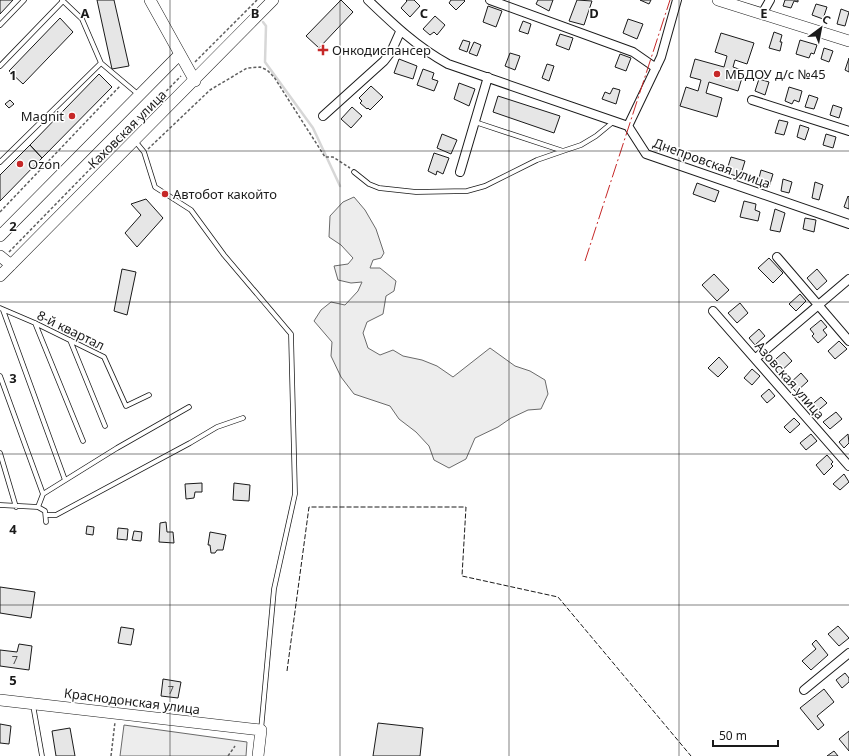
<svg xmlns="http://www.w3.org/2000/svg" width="849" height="756" font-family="'Noto Sans',sans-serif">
  <rect width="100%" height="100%" fill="#fff"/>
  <!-- built -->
  <path fill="#ededed" stroke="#6a6a6a" d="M 354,197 L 365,210 L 376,229 L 384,253 L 381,258 L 373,260 L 370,268 L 380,268 L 396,281 L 394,291 L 386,296 L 383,314 L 367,322 L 363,333 L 368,348 L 380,355 L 393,350 L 403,356 L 422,360 L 437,366 L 453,377 L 490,348 L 515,366 L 530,371 L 545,380 L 548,394 L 541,409 L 528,410 L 511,418 L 498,427 L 475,438 L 466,459 L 449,468 L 434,460 L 429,446 L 416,432 L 399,419 L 390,406 L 354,394 L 341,377 L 331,356 L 332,342 L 314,321 L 321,310 L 331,302 L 345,305 L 358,291 L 362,282 L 351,283 L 338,280 L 334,266 L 348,264 L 353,258 L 341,245 L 329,237 L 330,216 L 343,202 Z
    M 124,725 L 247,742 L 246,756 L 120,756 Z"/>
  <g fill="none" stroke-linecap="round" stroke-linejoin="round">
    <!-- stream -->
    <path stroke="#d7d7d7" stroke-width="2.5" d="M 263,22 L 266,26 L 265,62 L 313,128 L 340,186"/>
  </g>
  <!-- building -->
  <path fill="#e6e6e6" stroke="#1a1a1a" d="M 0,0 L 13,0 L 0,14 Z
    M 97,0 L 114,0 L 129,66 L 112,69 Z
    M 341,0 L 353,12 L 319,48 L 306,36 Z
    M 406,0 L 414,0 L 420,6 L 410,17 L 401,8 L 407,1 Z
    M 451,0 L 464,0 L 465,1 L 456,10 L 449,3 Z
    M 538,0 L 553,0 L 549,11 L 536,4 Z
    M 577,0 L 592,1 L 584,25 L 569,21 Z
    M 640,0 L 651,0 L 649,4 Z
    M 785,0 L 798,0 L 798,2 L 794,1 L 791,8 L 783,6 Z
    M 816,4 L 827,7 L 823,19 L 812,15 Z
    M 488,6 L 502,11 L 496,27 L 483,22 Z
    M 841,9 L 849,12 L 845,26 L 837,24 Z
    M 435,16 L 445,25 L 437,35 L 434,32 L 430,35 L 423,29 Z
    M 60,18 L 73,32 L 23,84 L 9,71 Z
    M 628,19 L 643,24 L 637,39 L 623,33 Z
    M 523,21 L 531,24 L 528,34 L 519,31 Z
    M 774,32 L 782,35 L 780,42 L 782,42 L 780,51 L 769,48 Z
    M 721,33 L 754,43 L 747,64 L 735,60 L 733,67 L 744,71 L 738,91 L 709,82 L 706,93 L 722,98 L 717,117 L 680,106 L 686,87 L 698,91 L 701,80 L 690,77 L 695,59 L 724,67 L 727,56 L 715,52 Z
    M 560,34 L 573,38 L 569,50 L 556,45 Z
    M 463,40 L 470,42 L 467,52 L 459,49 Z
    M 800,40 L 817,45 L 814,54 L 811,53 L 809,58 L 796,54 Z
    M 474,42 L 481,45 L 477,56 L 469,53 Z
    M 824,48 L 833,51 L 829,62 L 821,59 Z
    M 510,53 L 520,56 L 515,70 L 505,66 Z
    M 620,54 L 631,58 L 626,71 L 615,67 Z
    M 849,58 L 849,72 L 845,70 Z
    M 399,59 L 417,66 L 413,79 L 394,73 Z
    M 547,64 L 554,66 L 549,81 L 542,78 Z
    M 423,69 L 434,73 L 432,79 L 438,81 L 434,91 L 417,85 Z
    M 99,74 L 112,87 L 42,158 L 30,145 Z
    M 759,79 L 769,82 L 765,95 L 755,91 Z
    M 459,83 L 475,89 L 469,106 L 454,99 Z
    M 371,86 L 383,97 L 370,110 L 368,108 L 367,109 L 360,103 L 362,101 L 359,98 Z
    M 789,87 L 802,91 L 799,102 L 794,100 L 792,104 L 785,101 Z
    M 613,88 L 620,90 L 616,104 L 602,99 L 605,92 L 610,94 Z
    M 809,95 L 818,98 L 814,109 L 805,107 Z
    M 498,96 L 560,116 L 554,133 L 493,112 Z
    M 10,100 L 14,104 L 9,108 L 5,104 Z
    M 833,105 L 842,108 L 839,118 L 830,115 Z
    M 352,107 L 362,116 L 351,128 L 341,119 Z
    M 779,120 L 788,122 L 784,135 L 775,133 Z
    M 800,125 L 809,128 L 805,140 L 797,137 Z
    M 442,134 L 457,140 L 451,154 L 437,148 Z
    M 826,134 L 836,137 L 833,148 L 823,145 Z
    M 30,145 L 42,158 L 0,201 L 0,175 Z
    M 434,153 L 449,158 L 443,174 L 437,171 L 436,175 L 428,171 Z
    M 731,157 L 745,161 L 740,177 L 726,173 Z
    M 761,170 L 773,174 L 769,187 L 758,182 Z
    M 783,179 L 792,182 L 789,193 L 781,191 Z
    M 815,182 L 823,185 L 819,200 L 812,198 Z
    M 697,183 L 719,191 L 715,202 L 693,194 Z
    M 848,196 L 849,197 L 849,209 L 844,207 Z
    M 146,199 L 163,218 L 137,247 L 125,233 L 141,215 L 131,204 Z
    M 744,201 L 756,204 L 755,210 L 760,212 L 758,221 L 740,217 Z
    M 775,209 L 785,213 L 780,232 L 770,230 Z
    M 805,218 L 816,220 L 814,232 L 803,229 Z
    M 769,258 L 783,273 L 773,283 L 758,268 Z
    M 122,269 L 136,272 L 127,315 L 114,311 Z
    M 817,269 L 827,281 L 817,290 L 807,278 Z
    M 714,274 L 729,290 L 717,301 L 702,285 Z
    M 800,294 L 806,301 L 796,311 L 789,304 Z
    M 740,303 L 748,313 L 737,323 L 728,313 Z
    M 821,320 L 827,327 L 823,330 L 827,335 L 818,343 L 812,336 L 814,334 L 810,329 Z
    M 759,329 L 765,336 L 755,345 L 749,338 Z
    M 839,341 L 847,349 L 835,359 L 828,351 Z
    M 784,352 L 792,361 L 779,373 L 770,364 Z
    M 719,357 L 728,367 L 718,377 L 708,368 Z
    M 752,369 L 760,376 L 752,385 L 744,378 Z
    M 801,373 L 808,381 L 796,392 L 789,384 Z
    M 769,389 L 775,396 L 767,403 L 761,396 Z
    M 821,397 L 827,403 L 814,414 L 809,407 Z
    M 836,412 L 842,419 L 830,429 L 823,422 Z
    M 794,418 L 800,424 L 790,433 L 784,427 Z
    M 811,434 L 817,441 L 806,450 L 800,443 Z
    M 848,434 L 849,443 L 844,448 L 839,442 Z
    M 827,455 L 833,462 L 831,464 L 833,466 L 824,475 L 816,465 Z
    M 844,474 L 849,482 L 840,490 L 833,484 Z
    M 202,483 L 202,492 L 195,492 L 194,498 L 186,499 L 185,484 Z
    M 234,483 L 250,485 L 249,501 L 233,500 Z
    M 166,522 L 167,532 L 173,532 L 174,543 L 159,542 L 160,523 Z
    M 87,526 L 94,527 L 93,535 L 86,534 Z
    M 118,528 L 128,529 L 127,540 L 117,539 Z
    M 134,531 L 142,532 L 141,541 L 132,540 Z
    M 210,532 L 226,535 L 223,550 L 217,550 L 215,553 L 211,553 L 210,545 L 208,545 Z
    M 0,587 L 35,592 L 31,618 L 0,613 Z
    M 838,626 L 849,638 L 839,646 L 828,634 Z
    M 121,627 L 134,629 L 131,645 L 118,643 Z
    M 816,640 L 828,655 L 811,670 L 802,661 L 816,649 L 812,644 Z
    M 19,644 L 32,646 L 29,670 L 0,666 L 0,650 L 17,652 Z
    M 845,673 L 849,678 L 849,682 L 842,688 L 836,680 Z
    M 163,679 L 181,682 L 178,698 L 161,696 Z
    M 824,689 L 834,702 L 817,716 L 824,725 L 818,730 L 800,708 Z
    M 378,723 L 423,728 L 420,756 L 373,756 Z
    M 0,724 L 11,726 L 9,744 L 0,743 Z
    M 70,728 L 75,756 L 56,756 L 52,731 Z
    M 849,731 L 849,751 L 839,739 Z
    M 834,751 L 838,756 L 827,756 Z"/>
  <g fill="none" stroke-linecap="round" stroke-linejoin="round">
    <defs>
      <path id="lane" d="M 62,0 L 82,19 L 101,63
        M 0,25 L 24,0
        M 0,66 L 62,2
        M 475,122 L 563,151 L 581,145 L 596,136 L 613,122
        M 135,141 L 144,152 L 155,187 L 191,210 L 224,255 L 291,334 L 295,494 L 274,589 L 261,730
        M 0,162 L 101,63 L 139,95
        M 354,172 L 369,184 L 379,188 L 416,192 L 467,191 L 485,186 L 537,160 L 563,151
        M 0,308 L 35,323 L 104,357 L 126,406 L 149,395
        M 3,310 L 65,480
        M 35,323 L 83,441
        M 70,340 L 105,426
        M 0,376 L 43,494
        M 0,453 L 16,507
        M 0,505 L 38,507 L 45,511 L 46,522
        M 38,507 L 43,494 L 117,448 L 189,407
        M 46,515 L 56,515 L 190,443 L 217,427 L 243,418
        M 33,705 L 42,756"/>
      <path id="street" d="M 368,0 C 393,24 417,47 448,64 L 628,126 L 646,154 L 849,224
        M 490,0 L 633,52 L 656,68
        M 762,14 L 770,0
        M 752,100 L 849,131
        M 323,116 L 384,61 L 391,52 L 400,32
        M 628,126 L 661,57 L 677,0
        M 460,172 L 488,77
        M 777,257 L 849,341
        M 713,311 L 849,466
        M 756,358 L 849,279
        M 804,690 L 849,653"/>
      <path id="secondary" d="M 150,0 L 195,81
        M 718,0 L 849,41
        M 0,236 L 180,54
        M 0,256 L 11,265
        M 0,276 L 273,0
        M 0,700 L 261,730 L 258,756"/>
    </defs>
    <!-- lane casing -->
    <use href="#lane" stroke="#1a1a1a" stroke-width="5.5"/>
    <!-- street casing -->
    <use href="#street" stroke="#1a1a1a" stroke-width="10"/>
    <!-- secondary casing -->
    <use href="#secondary" stroke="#1a1a1a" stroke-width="12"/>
    <!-- path -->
    <path stroke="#5f5f5f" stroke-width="1.5" stroke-dasharray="3 2" stroke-linecap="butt" d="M 195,62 L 257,0
      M 148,149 L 210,90 L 247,68 L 260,67 L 267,70 L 274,77 L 325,157 L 333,157 L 350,168
      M 0,212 L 120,86
      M 9,252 L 181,76
      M 111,756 L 115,722
      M 228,756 L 235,746"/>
    <!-- lane -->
    <use href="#lane" stroke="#fff" stroke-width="4"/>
    <!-- street -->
    <use href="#street" stroke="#fff" stroke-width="8"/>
    <!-- secondary -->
    <use href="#secondary" stroke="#fff" stroke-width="11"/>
    <!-- fence -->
    <path stroke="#1a1a1a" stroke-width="1" stroke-dasharray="5 2" stroke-linecap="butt" d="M 287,671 L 309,507 L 466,507 L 462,576 L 558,597 L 691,756"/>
    <!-- power -->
    <path stroke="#c62828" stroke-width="1" stroke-dasharray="14 3 2 3" stroke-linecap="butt" d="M 585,261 L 670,0"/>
  </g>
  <!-- grid -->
  <path fill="none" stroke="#1a1a1a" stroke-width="1" stroke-opacity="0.55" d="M 170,0 L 170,756M 340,0 L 340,756M 509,0 L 509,756M 679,0 L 679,756M 0,151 L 849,151M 0,302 L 849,302M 0,454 L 849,454M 0,605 L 849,605"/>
  <!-- markers -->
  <g fill="#c62828" stroke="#fff" stroke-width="1.5">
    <path d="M321 44h4v4h4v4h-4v4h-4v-4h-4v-4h4z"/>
    <circle cx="717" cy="74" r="4"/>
    <circle cx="72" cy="116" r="4"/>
    <circle cx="20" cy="164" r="4"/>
    <circle cx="165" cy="194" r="4"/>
  </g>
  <g text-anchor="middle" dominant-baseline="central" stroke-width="3" stroke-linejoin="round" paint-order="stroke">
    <!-- number labels -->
    <g font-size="11" fill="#4d4d4d">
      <text x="15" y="659">7</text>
      <text x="171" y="689">7</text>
    </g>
    <!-- poi labels -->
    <g font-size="13" fill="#1a1a1a" stroke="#fff" text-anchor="start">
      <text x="332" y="50">Онкодиспансер</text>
      <text x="725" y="74">МБДОУ д/с №45</text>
      <text x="64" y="116" text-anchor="end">Magnit</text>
      <text x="28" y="164">Ozon</text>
      <text x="173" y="194">Автобот какойто</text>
    </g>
    <!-- street labels -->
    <g font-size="13" fill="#1a1a1a" stroke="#fff">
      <text transform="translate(127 129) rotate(-45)">Каховская улица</text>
      <text transform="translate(712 163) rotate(20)">Днепровская улица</text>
      <text transform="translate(71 330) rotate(26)">8-й квартал</text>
      <text transform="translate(790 380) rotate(49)">Азовская улица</text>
      <text transform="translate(132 701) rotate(7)">Краснодонская улица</text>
    </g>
  </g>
  <g font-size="13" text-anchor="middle" font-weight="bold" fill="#1a1a1a" stroke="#fff" stroke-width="3" stroke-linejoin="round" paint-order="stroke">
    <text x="85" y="18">A</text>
    <text x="255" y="18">B</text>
    <text x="424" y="18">C</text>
    <text x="594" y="18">D</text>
    <text x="764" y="18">E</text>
    <text x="13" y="80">1</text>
    <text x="13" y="231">2</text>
    <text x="13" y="383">3</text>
    <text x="13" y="534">4</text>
    <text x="13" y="685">5</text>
  </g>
  <!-- north arrow -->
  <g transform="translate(821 28) rotate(32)" stroke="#ffffff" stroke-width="3" paint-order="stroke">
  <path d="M0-3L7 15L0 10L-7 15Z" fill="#1a1a1a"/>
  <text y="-6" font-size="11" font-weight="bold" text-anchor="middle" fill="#1a1a1a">С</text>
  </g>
  <!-- scale -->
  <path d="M713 740v6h65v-6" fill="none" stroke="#1a1a1a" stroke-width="2"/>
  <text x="719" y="740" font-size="12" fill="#1a1a1a" stroke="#ffffff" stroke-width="3" paint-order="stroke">50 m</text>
</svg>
